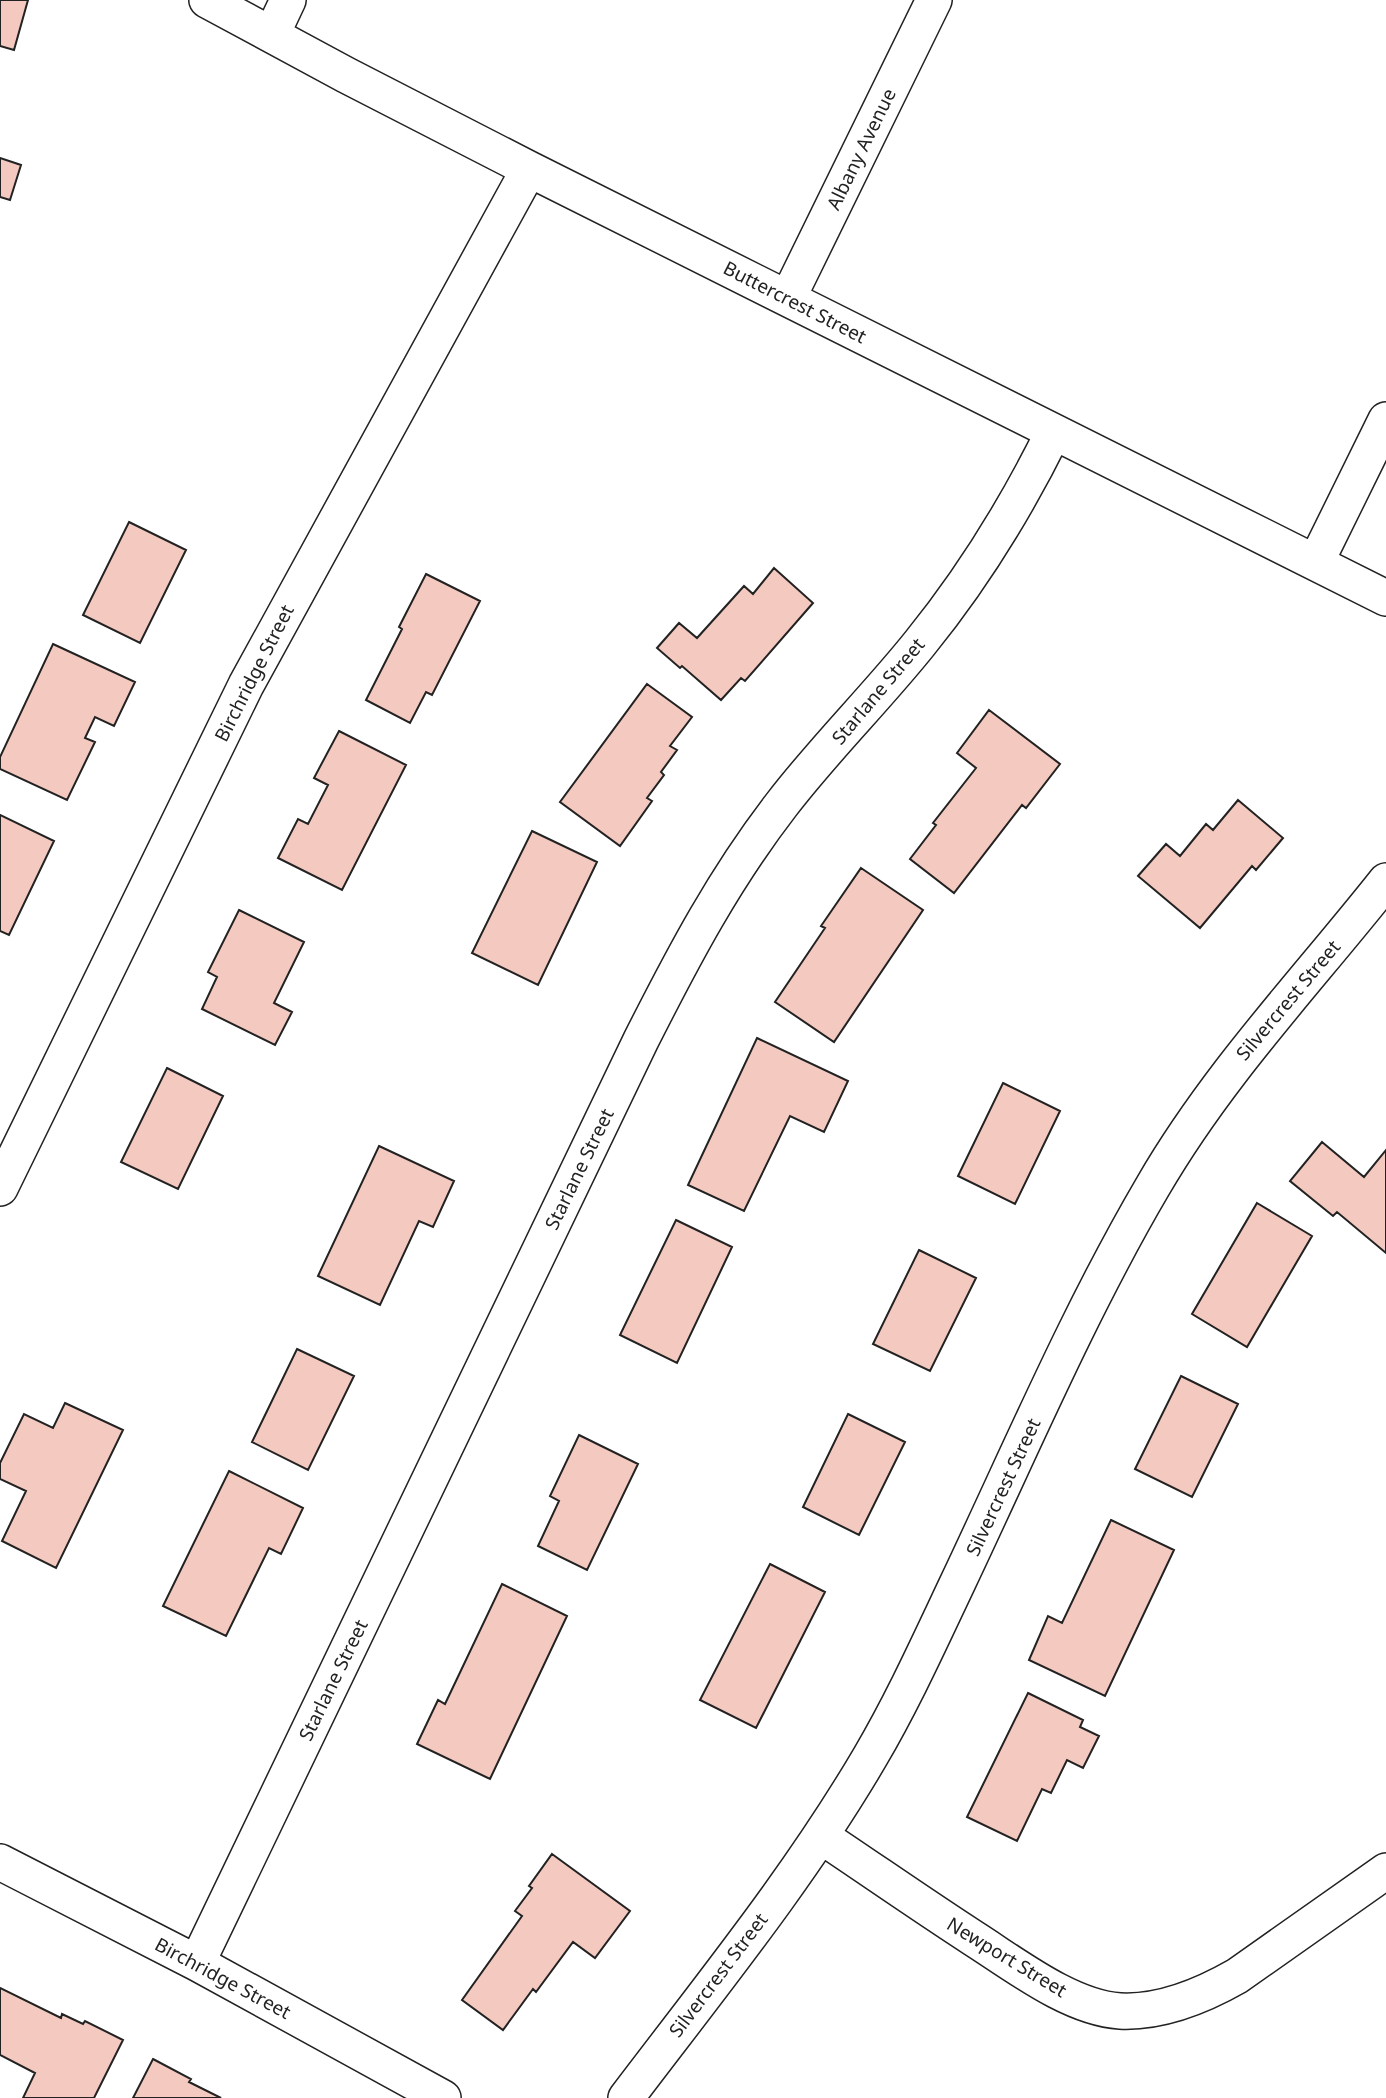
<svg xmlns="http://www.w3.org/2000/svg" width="1386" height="2098" font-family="'Noto Sans',sans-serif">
  <rect width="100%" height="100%" fill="#fff"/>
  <!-- building -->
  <path fill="#f3c9c0" stroke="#222" stroke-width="2" d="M 0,0 L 28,0 L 14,50 L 0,46 Z
    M 0,158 L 21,165 L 10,200 L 0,197 Z
    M 129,522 L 186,550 L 140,643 L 83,615 Z
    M 774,568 L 813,603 L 745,681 L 741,678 L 721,700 L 682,666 L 680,668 L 657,648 L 679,623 L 697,638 L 744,586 L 753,594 Z
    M 426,574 L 480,601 L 432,695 L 426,692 L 410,723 L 366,700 L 402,629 L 399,627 Z
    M 53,644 L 135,682 L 114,726 L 95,717 L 85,738 L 95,742 L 67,800 L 0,769 L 0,757 Z
    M 647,684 L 692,717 L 670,746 L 677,750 L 661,772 L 664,775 L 647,798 L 652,801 L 620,846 L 560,802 Z
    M 989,710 L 1060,764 L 1026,808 L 1022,805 L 954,893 L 910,859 L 936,825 L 933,823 L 976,768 L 957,753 Z
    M 339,731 L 406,765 L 342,890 L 278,858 L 298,819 L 308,824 L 328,785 L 314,778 Z
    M 1238,800 L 1283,838 L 1256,870 L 1252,866 L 1200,928 L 1138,876 L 1166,844 L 1180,856 L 1206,824 L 1213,830 Z
    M 0,815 L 54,841 L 9,935 L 0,931 Z
    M 532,831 L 597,862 L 538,985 L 472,953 Z
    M 861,868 L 923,910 L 834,1042 L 775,1002 L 825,928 L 821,926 Z
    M 239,910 L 304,942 L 274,1003 L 292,1012 L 275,1045 L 202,1009 L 217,977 L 208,972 Z
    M 757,1038 L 848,1081 L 824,1132 L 790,1116 L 744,1211 L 688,1185 Z
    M 167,1068 L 223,1096 L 178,1189 L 121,1162 Z
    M 1003,1083 L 1060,1111 L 1015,1204 L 958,1176 Z
    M 1322,1142 L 1364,1177 L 1386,1150 L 1386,1253 L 1337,1212 L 1333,1216 L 1290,1181 Z
    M 379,1146 L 454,1181 L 433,1227 L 419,1221 L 380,1305 L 318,1276 Z
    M 1257,1203 L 1312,1236 L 1247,1347 L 1192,1314 Z
    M 676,1220 L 732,1247 L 677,1363 L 620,1335 Z
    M 919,1250 L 976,1278 L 930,1371 L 873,1344 Z
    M 297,1349 L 354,1376 L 308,1470 L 252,1442 Z
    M 1181,1376 L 1238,1404 L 1192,1497 L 1135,1469 Z
    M 65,1403 L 123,1430 L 56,1568 L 2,1541 L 26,1491 L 0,1479 L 0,1463 L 24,1414 L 53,1428 Z
    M 848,1414 L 905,1442 L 859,1535 L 803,1507 Z
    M 579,1435 L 638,1464 L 587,1570 L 538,1546 L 559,1501 L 550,1496 Z
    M 229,1471 L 303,1508 L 281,1554 L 269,1548 L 226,1636 L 163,1606 Z
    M 1111,1520 L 1174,1550 L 1105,1696 L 1029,1660 L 1048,1616 L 1062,1623 Z
    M 770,1564 L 825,1592 L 756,1728 L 700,1700 Z
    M 502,1584 L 567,1616 L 490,1779 L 417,1744 L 438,1700 L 445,1704 Z
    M 1028,1693 L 1083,1720 L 1080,1727 L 1099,1736 L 1083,1768 L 1067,1760 L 1051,1793 L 1042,1789 L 1017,1841 L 967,1817 Z
    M 552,1854 L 630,1911 L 595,1958 L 573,1942 L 536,1992 L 533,1989 L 503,2030 L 462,2000 L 522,1916 L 515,1911 L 532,1888 L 529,1886 Z
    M 0,1988 L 61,2018 L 62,2014 L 83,2024 L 85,2021 L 123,2040 L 94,2098 L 23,2098 L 35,2073 L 0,2055 Z
    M 153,2059 L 191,2079 L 189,2082 L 221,2098 L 133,2098 Z"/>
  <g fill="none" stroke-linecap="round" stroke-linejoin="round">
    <defs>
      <path id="street" d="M 207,0 L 346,75 L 529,169 L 1386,598
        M 272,34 L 288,0
        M 788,298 L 934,0
        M 1316,562 L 1386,420
        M 0,1188 L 246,685 L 529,169
        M 821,1836 C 872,1870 922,1905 973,1938 C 1014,1964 1070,2008 1120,2011 C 1161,2013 1202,1996 1237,1976 L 1386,1871
        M 0,1862 L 197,1963 L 443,2098
        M 197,1963 L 641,1040 C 684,955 724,879 782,804 C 825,748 876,698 920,643 C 972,579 1017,506 1053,433
        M 626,2098 C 710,1987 799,1878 870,1757 C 903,1701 930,1641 958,1582 C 1021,1449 1079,1312 1153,1186 C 1218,1074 1306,982 1386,881"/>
    </defs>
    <!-- street casing -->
    <use href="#street" stroke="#222" stroke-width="38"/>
    <!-- street -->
    <use href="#street" stroke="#fff" stroke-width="35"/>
  </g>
  <g text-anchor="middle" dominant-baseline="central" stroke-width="5" stroke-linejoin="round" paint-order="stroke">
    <!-- street labels -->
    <g font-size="19" fill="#222" stroke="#fff">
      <text transform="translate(861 149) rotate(-64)">Albany Avenue</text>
      <text transform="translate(795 302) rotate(27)">Buttercrest Street</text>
      <text transform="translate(254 673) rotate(-63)">Birchridge Street</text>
      <text transform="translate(878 691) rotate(-50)">Starlane Street</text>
      <text transform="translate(1288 1000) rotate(-50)">Silvercrest Street</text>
      <text transform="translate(579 1169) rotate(-64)">Starlane Street</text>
      <text transform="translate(1003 1487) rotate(-65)">Silvercrest Street</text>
      <text transform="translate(333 1680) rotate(-64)">Starlane Street</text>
      <text transform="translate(1007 1957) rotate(31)">Newport Street</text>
      <text transform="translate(718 1975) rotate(-53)">Silvercrest Street</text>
      <text transform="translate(223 1978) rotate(28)">Birchridge Street</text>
    </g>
  </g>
</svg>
